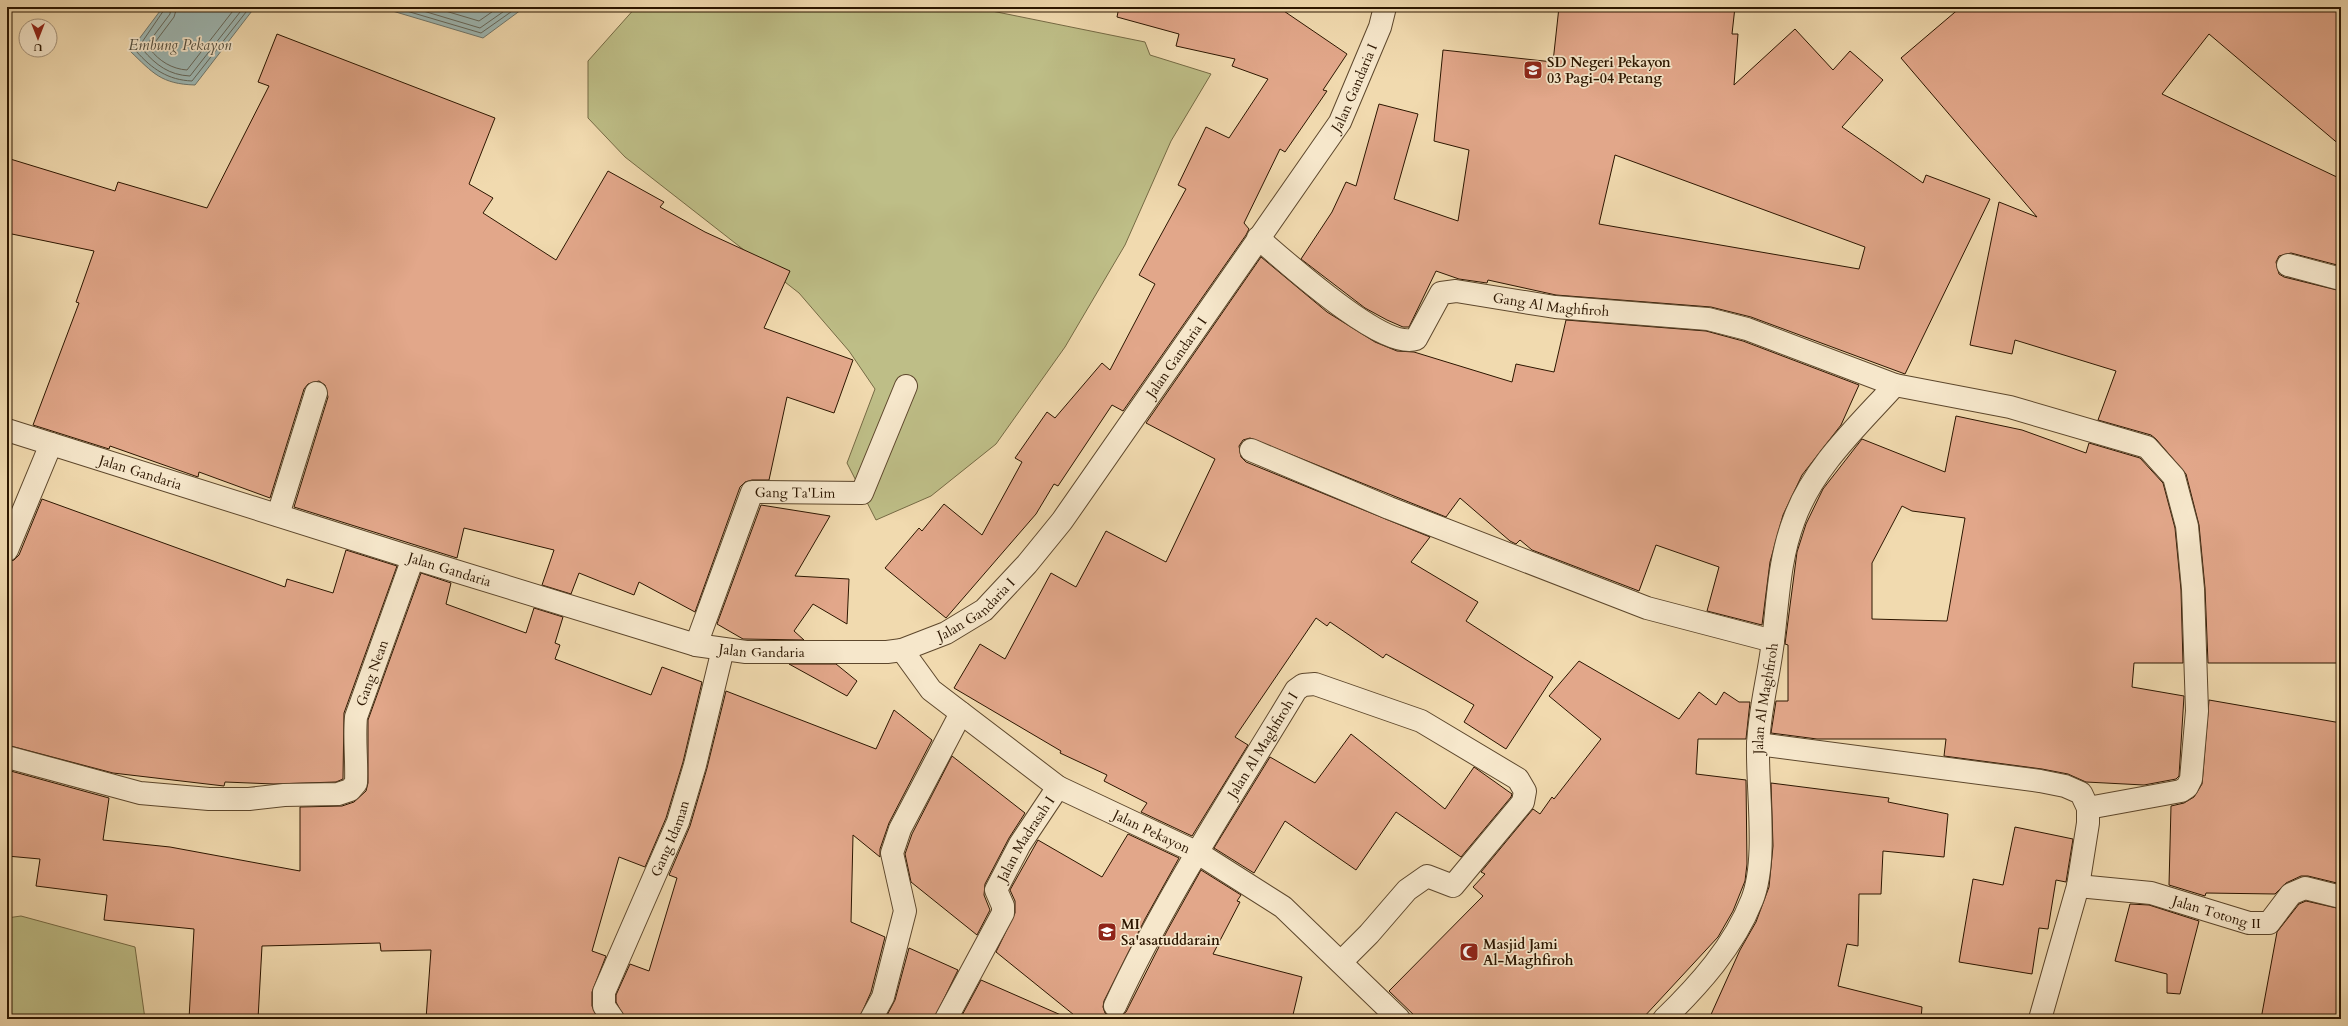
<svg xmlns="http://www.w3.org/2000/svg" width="2348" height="1026" font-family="Cardo,serif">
  <rect width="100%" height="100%" fill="#f1daaf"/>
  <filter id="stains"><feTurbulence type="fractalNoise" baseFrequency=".005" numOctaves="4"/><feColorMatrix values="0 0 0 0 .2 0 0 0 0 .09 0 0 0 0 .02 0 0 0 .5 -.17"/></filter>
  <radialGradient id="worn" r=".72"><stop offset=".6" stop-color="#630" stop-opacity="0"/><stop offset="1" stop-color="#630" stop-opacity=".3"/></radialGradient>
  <!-- green -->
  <path fill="#bebe87" stroke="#756a44" d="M 636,7 L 982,7 L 982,9 L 1145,42 L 1150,55 L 1211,74 L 1171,141 L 1125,245 L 1065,347 L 996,444 L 931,496 L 876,520 L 847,463 L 875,389 L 849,351 L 799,293 L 625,157 L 588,118 L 588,61 Z
    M 21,916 L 135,947 L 145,1019 L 7,1019 L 7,918 Z"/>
  <!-- water -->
  <path fill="#9eb8b4" stroke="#70776c" d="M 163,7 L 255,7 L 195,85 C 161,84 153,73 130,51 Z
    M 379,7 L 525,7 L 483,38 Z"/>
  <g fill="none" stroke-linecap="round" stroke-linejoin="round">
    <!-- shore -->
    <path stroke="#65675a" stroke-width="1" d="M 166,7 L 136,51 C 152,69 168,80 192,81 L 250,7
      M 171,7 L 170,14 L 143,50 C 156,65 169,75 190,76 L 244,7
      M 177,7 L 174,17 L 150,49 C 159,61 172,69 187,70 L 236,7
      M 393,7 L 481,33 L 518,7
      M 410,7 L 480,28 L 510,7
      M 432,7 L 479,21 L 499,7"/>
  </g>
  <!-- building -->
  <path fill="#e2a78a" stroke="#2c1600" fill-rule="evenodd" d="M 1119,7 L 1278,7 L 1347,54 L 1323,90 L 1327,91 L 1285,152 L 1280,149 L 1244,223 L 1249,229 L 1246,235 L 1123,411 L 1112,405 L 1058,486 L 1054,484 L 1036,514 L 946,618 L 885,568 L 919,528 L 922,531 L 944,504 L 982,535 L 1022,462 L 1015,458 L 1047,412 L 1055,418 L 1102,363 L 1110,370 L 1155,284 L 1139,275 L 1186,189 L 1178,185 L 1206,127 L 1229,138 L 1268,79 L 1232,66 L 1235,59 L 1176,46 L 1179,34 L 1117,17 Z
    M 1559,7 L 1735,7 L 1732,34 L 1738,34 L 1734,85 L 1795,29 L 1833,70 L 1850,51 L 1883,80 L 1842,127 L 1923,183 L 1926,175 L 1990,199 L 1905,374 L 1751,317 L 1711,307 L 1556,295 L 1488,280 L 1487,283 L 1459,279 L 1436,271 L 1409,327 L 1403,327 L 1387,320 L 1365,308 L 1301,259 L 1332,212 L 1346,182 L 1356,186 L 1379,104 L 1418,114 L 1394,199 L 1458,221 L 1469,150 L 1434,141 L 1443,50 L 1553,62 ZM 1615,155 L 1865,247 L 1859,269 L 1599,224 Z
    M 1961,7 L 2341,7 L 2341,146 L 2209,34 L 2162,94 L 2341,179 L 2341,266 L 2291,253 L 2279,256 L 2276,262 L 2279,274 L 2284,277 L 2341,291 L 2341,663 L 2208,663 L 2205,588 L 2199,525 L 2186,474 L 2156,439 L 2151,435 L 2098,420 L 2116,371 L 2015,340 L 2012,354 L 1970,345 L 1999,202 L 2037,217 L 1901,58 Z
    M 277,34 L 495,118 L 469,184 L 493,198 L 483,213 L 556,260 L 608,171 L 664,202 L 660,207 L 705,232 L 790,271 L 764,328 L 853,360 L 834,413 L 787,397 L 769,480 L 752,480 L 745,482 L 740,487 L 695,612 L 639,582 L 634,595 L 579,573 L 571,594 L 542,585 L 554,550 L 464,528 L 457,558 L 294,507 L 328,397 L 325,385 L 319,381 L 308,384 L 304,389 L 270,498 L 199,472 L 198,477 L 110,446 L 109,449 L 33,425 L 79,303 L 76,302 L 94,251 L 7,233 L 7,158 L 115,191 L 118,182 L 207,208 L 269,86 L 258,82 Z
    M 1261,257 L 1327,312 L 1375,342 L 1397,351 L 1414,352 L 1512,382 L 1516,364 L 1554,372 L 1566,320 L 1706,331 L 1743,341 L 1859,385 L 1841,425 L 1802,475 L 1783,515 L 1770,562 L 1762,625 L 1707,611 L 1719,567 L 1656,545 L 1639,591 L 1532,550 L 1520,540 L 1516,544 L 1510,541 L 1460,498 L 1446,517 L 1250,438 L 1243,440 L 1239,446 L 1241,457 L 1246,462 L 1430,537 L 1411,562 L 1478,602 L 1466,621 L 1553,677 L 1506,749 L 1464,722 L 1474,705 L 1386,654 L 1383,658 L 1330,622 L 1327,626 L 1316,618 L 1235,737 L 1248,745 L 1192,836 L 1141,812 L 1147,803 L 1104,781 L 1107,775 L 1060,753 L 1061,751 L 954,688 L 980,644 L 1005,659 L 1051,573 L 1076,587 L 1106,531 L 1166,562 L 1215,459 L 1146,423 Z
    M 1956,416 L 2022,430 L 2086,453 L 2089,443 L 2140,458 L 2163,483 L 2175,528 L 2181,590 L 2183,663 L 2134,663 L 2132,687 L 2184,696 L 2179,776 L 2176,779 L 2144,785 L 2086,782 L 2068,774 L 2042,769 L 1944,756 L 1946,739 L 1817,739 L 1771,733 L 1776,701 L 1788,701 L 1788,645 L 1785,644 L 1797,552 L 1806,524 L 1823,489 L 1862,439 L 1945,472 ZM 1902,506 L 1912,511 L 1965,518 L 1947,621 L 1872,619 L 1872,563 Z
    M 42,499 L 285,587 L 287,579 L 333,593 L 346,550 L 397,566 L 344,713 L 343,779 L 336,782 L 274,784 L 225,782 L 224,786 L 113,773 L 7,745 L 7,566 L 8,562 L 14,560 L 19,555 Z
    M 761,505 L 830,516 L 795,576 L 849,579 L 847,624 L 813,604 L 794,631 L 804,640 L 743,639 L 717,624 Z
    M 421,573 L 451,583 L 446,604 L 526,633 L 534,608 L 563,617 L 555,643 L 560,645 L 555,659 L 651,695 L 662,667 L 702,682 L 683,762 L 666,818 L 645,867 L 619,857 L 592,951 L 606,956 L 592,992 L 592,1006 L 598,1019 L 426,1019 L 431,950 L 381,951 L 380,943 L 262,946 L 258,1019 L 189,1019 L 194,929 L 104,920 L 107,895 L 36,886 L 40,859 L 7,856 L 7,770 L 109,798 L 103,840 L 170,847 L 300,871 L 300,807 L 342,806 L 354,802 L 366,791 L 368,783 L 368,720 Z
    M 1579,661 L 1679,719 L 1699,692 L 1716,705 L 1724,692 L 1739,702 L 1750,702 L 1746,739 L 1698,739 L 1696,774 L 1746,780 L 1747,864 L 1745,881 L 1733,911 L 1718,937 L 1642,1019 L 1418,1019 L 1389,991 L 1483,896 L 1473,887 L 1485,874 L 1481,872 L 1533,809 L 1540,814 L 1552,797 L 1554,799 L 1601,739 L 1549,696 Z
    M 789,664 L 836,664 L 857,681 L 847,696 Z
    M 726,691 L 876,749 L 894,710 L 932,740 L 889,823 L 880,849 L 880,857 L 853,835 L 851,922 L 885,937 L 871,992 L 859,1019 L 625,1019 L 616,1002 L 616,995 L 630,964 L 649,971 L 677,878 L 669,875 L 690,826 L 707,768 Z
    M 2209,700 L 2341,723 L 2341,884 L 2308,876 L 2301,876 L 2286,883 L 2275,894 L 2206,893 L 2205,896 L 2169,885 L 2171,806 L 2184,803 L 2194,797 L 2202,784 Z
    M 1351,734 L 1445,809 L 1474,767 L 1512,794 L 1511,797 L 1461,857 L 1396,812 L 1356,870 L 1285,821 L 1254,873 L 1214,848 L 1270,757 L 1315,783 Z
    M 952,756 L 1025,813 L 1009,838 L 985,884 L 984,895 L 990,910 L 977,935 L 911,882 L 905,854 L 912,834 Z
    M 1771,783 L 1889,798 L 1888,802 L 1948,814 L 1944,857 L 1883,851 L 1881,894 L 1859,894 L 1858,946 L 1847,944 L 1838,986 L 1922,1007 L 1921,1019 L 1709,1019 L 1740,950 L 1756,922 L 1769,887 L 1773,846 Z
    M 2015,827 L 2073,839 L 2066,882 L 2056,880 L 2048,929 L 2039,928 L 2032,974 L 1959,962 L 1973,879 L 2003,885 Z
    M 1128,834 L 1179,858 L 1145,919 L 1104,1001 L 1103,1007 L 1105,1013 L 1110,1017 L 1116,1018 L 1126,1012 L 1167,931 L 1201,870 L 1241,895 L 1237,901 L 1240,902 L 1213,954 L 1302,977 L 1292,1019 L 1079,1019 L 996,952 L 1015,913 L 1015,901 L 1010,890 L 1038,840 L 1102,877 Z
    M 2306,901 L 2341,909 L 2341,1019 L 2261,1019 L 2277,932 L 2299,904 Z
    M 2130,904 L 2149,905 L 2199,921 L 2180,994 L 2167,993 L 2167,974 L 2115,961 Z
    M 909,948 L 958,970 L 934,1019 L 885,1019 L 895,1000 Z
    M 981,980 L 1070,1019 L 960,1019 Z"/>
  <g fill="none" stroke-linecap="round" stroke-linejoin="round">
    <defs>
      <g id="minor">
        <path id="s1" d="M 1258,238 C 1285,261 1383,351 1416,339 L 1441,293 L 1456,291 L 1555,307 L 1708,319 L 1747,329 L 1895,385 L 2010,407 L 2147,447 L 2174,477 L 2187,526 L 2193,589 L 2197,711 L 2191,779 L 2187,787 L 2181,791 L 2088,808"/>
        <path d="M 2288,265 L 2341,279"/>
        <path id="s2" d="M 7,430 L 413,558 L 696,645 L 746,652 L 887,652 L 902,650 L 946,633 L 984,610 L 1027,564 L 1062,521 L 1340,122 L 1380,27 L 1385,7"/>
        <path d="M 1251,450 L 1389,508 L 1647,608 L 1773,641"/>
        <path d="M 278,515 L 316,393"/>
        <path d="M 7,550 L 51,444"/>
        <path id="s3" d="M 696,645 L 752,492 L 862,493 L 906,386"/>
        <path id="s4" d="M 902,650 L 931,690 L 1058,787 L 1198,853 L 1283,907 L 1399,1019"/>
        <path d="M 1758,744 L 2040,781 L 2065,786 L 2081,793 L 2088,808 L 2088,823 L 2078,886 L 2040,1019"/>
        <path id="s5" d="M 7,757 L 140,793 L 209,799 L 249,799 L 284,795 L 338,794 L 350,790 L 356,783 C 357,760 354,739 356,717 L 413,558"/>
        <path id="s6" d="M 2078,886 L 2151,893 L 2249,923 L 2269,923 L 2291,894 L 2305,888 L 2341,897"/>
        <path id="s7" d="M 1115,1006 C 1166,896 1234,793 1296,690 L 1303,685 L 1315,684 L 1421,721 L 1518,779 L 1525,791 L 1523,802 L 1453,886 L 1427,876 L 1407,890 L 1369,934 L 1341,962"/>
        <path id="s8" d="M 613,1019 L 604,1006 L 604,992 L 678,822 L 695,765 L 723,649"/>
        <path d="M 871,1019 L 883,997 L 905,911 L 892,853 L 900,829 L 961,713"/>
        <path id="s9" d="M 946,1019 L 1003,913 L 1003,906 L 996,890 L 1020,844 L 1058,787"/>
        <path id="s10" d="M 1664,1019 C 1699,985 1734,946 1752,900 C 1768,860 1757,791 1758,746 C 1759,711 1769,676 1773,641 C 1778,600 1779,559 1794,520 C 1813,467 1858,426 1895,385"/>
      </g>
    </defs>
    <!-- minor casing -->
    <use href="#minor" stroke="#5d472c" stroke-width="24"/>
    <!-- minor -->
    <use href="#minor" stroke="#f6e7cb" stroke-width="22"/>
  </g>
  <!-- icons -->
  <defs>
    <symbol id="school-square" viewBox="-11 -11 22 22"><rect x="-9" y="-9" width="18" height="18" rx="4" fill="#8f2418" stroke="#f6e7cb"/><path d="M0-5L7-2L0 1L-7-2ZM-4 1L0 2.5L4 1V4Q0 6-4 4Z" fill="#fff"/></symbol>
    <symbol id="mosque-square" viewBox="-11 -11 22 22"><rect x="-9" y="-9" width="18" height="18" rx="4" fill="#8f2418" stroke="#f6e7cb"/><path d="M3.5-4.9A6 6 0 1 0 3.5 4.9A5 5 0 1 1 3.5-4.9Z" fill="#fff"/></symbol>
  </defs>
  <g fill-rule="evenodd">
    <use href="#school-square" x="1522" y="59" width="22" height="22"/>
    <use href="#school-square" x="1096" y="921" width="22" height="22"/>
    <use href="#mosque-square" x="1458" y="941" width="22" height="22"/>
  </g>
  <g text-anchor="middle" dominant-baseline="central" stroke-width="3.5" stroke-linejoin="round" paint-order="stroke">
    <!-- poi labels -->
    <g font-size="14" font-weight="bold" fill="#2c1600" stroke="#f6e7cb" text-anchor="start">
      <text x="1547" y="62">SD Negeri Pekayon<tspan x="1547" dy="16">03 Pagi-04 Petang</tspan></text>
      <text x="1121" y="924">MI<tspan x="1121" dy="16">Sa'asatuddarain</tspan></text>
      <text x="1483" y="944">Masjid Jami<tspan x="1483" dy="16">Al-Maghfiroh</tspan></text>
    </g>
    <!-- street labels -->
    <g font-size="14" fill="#2c1600" stroke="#f6e7cb">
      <text stroke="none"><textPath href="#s2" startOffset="1662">Jalan Gandaria I</textPath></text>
      <text stroke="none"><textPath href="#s1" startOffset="355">Gang Al Maghfiroh</textPath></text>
      <text stroke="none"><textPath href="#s2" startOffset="1338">Jalan Gandaria I</textPath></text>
      <text stroke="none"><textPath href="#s2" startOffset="140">Jalan Gandaria</textPath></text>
      <text stroke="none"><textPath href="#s3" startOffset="206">Gang Ta'Lim</textPath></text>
      <text stroke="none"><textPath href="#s2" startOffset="464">Jalan Gandaria</textPath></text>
      <text stroke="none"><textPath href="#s2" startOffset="1014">Jalan Gandaria I</textPath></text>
      <text stroke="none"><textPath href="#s2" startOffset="788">Jalan Gandaria</textPath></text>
      <text stroke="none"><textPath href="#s5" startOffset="471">Gang Nean</textPath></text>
      <text stroke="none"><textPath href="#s10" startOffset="352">Jalan Al Maghfiroh</textPath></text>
      <text stroke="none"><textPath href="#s7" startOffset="300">Jalan Al Maghfiroh I</textPath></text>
      <text stroke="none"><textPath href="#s4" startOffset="313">Jalan Pekayon</textPath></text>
      <text stroke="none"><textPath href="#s8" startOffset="197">Gang Idaman</textPath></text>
      <text stroke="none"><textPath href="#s9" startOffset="204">Jalan Madrasah I</textPath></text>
      <text stroke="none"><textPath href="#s6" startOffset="142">Jalan Totong II</textPath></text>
    </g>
    <!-- water labels -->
    <g font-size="15" font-style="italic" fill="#544f3f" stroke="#f6e7cb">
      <text x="180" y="45">Embung Pekayon</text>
    </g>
  </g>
  <!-- margin -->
  <rect width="2348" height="1026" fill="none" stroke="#f1daaf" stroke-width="24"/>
  <rect x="8" y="8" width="2332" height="1010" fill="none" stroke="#2c1600" stroke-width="2"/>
  <rect x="12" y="12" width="2324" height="1002" fill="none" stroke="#2c1600"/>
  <!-- north arrow -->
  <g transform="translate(38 38) rotate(180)"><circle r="19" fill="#f6e7cb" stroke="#a5937a"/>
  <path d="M0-3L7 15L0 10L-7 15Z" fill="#8f2418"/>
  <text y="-6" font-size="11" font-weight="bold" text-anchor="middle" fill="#2c1600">U</text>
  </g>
  <rect width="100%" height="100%" filter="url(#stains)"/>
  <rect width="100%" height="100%" fill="url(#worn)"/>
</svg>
